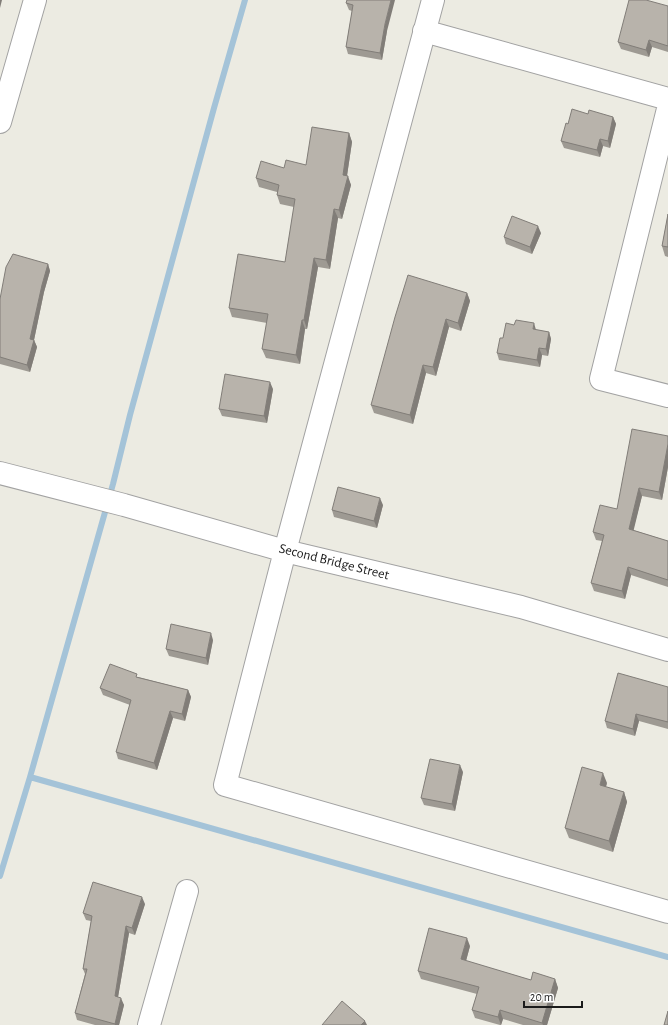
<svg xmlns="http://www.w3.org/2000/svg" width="668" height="1025" font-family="'Alegreya Sans',sans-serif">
  <rect width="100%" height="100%" fill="#ecebe2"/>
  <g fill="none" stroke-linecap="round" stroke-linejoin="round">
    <!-- stream -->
    <path stroke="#a4c3d8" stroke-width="6" d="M 30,777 L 668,957
      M 0,876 L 30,777 L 113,484 L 130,415 L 214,108 L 245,0"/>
    <defs>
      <path id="minor" d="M 433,0 L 285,551 L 225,785 L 668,912
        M 424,31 L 668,99
        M 668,109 L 601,379 L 668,396
        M 0,122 L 35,0
        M 0,473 L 124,505 L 285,551 L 521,607 L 668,650
        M 149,1025 L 187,891"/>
    </defs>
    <!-- minor casing -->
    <use href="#minor" stroke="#a2a2a2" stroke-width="24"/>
    <!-- minor -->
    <use href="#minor" stroke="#fff" stroke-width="22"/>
  </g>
  <!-- wall -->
  <path fill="#9e9a93" d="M 347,0 L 387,31 L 382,60 L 348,54 L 346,47 L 352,11 L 349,10 L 346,3 Z
    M 668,6 L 668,52 L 652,47 L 649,57 L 621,49 L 618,42 Z
    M 588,114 L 613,117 L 616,124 L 610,148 L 603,146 L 600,157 L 564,148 L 561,141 L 568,124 Z
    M 349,133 L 352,142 L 347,176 L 351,185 L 342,219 L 338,218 L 330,269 L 318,267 L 307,329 L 305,329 L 300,364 L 266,358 L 262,349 L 267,323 L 232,317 L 229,308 L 285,262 L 294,207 L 280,204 L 277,195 L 277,192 L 259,187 L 256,178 L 284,168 L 306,165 Z
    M 668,214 L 668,257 L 665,256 L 662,246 Z
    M 541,233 L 532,254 L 506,244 L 504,237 Z
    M 48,264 L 50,271 L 44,292 L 34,340 L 37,347 L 30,372 L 0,364 L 0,299 Z
    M 467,293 L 470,301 L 461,331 L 449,327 L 436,376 L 426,373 L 413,424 L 374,413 L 371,405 Z
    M 536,330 L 549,332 L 551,339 L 548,356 L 542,355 L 540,367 L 499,360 L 497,353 L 503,338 Z
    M 273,389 L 267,423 L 222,416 L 219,409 Z
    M 668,436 L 668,467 L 662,500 L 642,496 L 633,530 L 668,541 L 668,587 L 631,575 L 625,599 L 594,591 L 591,583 L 602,541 L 596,540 L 593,532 L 617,509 Z
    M 383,505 L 377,528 L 334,517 L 332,510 Z
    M 213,640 L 208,665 L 169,656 L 166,649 Z
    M 138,677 L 188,690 L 191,697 L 185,721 L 173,718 L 157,770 L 118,759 L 116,752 L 130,705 L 103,695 L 100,688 Z
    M 668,687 L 668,729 L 639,721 L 635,736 L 607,728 L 605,721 Z
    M 463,772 L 455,811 L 424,805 L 421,798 Z
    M 607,783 L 606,787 L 624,792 L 627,802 L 613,852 L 569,838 L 565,828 Z
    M 145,904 L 135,935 L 129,933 L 118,997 L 124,1005 L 119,1025 L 95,1025 L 77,1020 L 75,1013 L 85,974 L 83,969 L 91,921 L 86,920 L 83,913 Z
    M 470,946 L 466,961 L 531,980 L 555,979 L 558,988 L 547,1025 L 523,1025 L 503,1019 L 501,1025 L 500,1025 L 475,1018 L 472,1010 L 477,994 L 421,979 L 418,971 Z"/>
  <!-- shaded-wall -->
  <path fill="#817d78" d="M 0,0 L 2,0 L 0,8 Z
    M 391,0 L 395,0 L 387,31 L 382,60 L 380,53 L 385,24 Z
    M 649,40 L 652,47 L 649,57 L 646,50 Z
    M 613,117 L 616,124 L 610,148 L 608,141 Z
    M 349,133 L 352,142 L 346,182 L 348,176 L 351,185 L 342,219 L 339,210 L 343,175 Z
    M 600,139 L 603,146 L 600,157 L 597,150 Z
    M 334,209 L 338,218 L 330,269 L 326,260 Z
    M 538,226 L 541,233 L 532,254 L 530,247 Z
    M 314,258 L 318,267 L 307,329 L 304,320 Z
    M 48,264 L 50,271 L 44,292 L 34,340 L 37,347 L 30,372 L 27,365 L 30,339 L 42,285 Z
    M 467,293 L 470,301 L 461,331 L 458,323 Z
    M 446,319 L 449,327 L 436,376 L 433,367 Z
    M 302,320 L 305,329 L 300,364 L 296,355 Z
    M 534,323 L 536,330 L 533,329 Z
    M 549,332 L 551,339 L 548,356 L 546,349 Z
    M 539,348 L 542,355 L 540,367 L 537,360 Z
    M 423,365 L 426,373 L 413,424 L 410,415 Z
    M 270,382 L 273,389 L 267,423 L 264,416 Z
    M 668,444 L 668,467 L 662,500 L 659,492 Z
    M 639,488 L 642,496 L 632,537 L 629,529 Z
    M 380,498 L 383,505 L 377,528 L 374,521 Z
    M 628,567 L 631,575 L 625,599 L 622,591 Z
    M 211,633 L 213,640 L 208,665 L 206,658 Z
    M 188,690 L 191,697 L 185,721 L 182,714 Z
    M 170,711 L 173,718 L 157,770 L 154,763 Z
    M 636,714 L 639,721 L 635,736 L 633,729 Z
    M 460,765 L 463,772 L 455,811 L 452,804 Z
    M 603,773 L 607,783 L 603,795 L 600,785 Z
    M 624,792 L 627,802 L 613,852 L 609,841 Z
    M 142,897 L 145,904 L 135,935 L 132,928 Z
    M 126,926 L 129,933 L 117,1003 L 115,996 Z
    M 467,938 L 470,946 L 464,968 L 461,959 Z
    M 555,979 L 558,988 L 547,1025 L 543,1025 L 542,1023 Z
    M 121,998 L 124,1005 L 119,1025 L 115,1025 L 115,1024 Z
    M 500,1010 L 503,1019 L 501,1025 L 498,1017 Z
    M 365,1021 L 367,1025 L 361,1025 Z"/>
  <!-- building -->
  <path fill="#b8b3ab" stroke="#817d78" d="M 347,0 L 391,0 L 385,24 L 380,53 L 346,47 L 353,5 L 346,3 Z
    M 629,0 L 646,0 L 668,6 L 668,46 L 649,40 L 646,50 L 618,42 Z
    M 572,109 L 588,114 L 589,110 L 613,117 L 608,141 L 600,139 L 597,150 L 561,141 L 566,123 L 568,124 Z
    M 312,127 L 349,133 L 343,175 L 348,176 L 339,210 L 334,209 L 326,260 L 314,258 L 304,320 L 302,320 L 296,355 L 262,349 L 268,314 L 229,308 L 238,254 L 285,262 L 295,199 L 277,195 L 279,185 L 256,178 L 261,161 L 284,168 L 286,160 L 306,165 Z
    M 668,214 L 668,247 L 662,246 Z
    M 512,216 L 538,226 L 530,247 L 504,237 Z
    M 13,254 L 48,264 L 42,285 L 30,339 L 34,340 L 27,365 L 0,357 L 0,299 L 6,267 Z
    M 408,275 L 467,293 L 458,323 L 446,319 L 433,367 L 423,365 L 410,415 L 371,405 L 395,317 Z
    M 516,320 L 534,323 L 533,329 L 549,332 L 546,349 L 539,348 L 537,360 L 497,353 L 500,338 L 503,338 L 506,323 L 514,325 Z
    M 225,374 L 270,382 L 264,416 L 219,409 Z
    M 632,429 L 668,436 L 668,444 L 659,492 L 639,488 L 629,529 L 668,541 L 668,580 L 628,567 L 622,591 L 591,583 L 604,535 L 593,532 L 600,505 L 617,509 Z
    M 338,487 L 380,498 L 374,521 L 332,510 Z
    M 171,624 L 211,633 L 206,658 L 166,649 Z
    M 110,664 L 137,674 L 136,677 L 188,690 L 182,714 L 170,711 L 154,763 L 116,752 L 131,700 L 100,688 Z
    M 618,673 L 668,687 L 668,722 L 636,714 L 633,729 L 605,721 Z
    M 430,759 L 460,765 L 452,804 L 421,798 Z
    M 582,767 L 603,773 L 600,785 L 624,792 L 609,841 L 565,828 Z
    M 93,882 L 142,897 L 132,928 L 126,926 L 115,996 L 121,998 L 115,1024 L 75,1013 L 87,969 L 83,969 L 92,916 L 83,913 Z
    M 429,928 L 467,938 L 461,959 L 531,980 L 533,972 L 555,979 L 542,1023 L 500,1010 L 498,1017 L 472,1010 L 479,987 L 418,971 Z
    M 342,1001 L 365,1021 L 361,1025 L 322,1025 Z
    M 668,1011 L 668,1025 L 664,1025 Z"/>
  <g text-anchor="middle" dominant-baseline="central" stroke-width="3.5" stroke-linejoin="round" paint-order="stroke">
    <!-- street labels -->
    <g font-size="14" fill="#1b1b1b" stroke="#fff">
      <text transform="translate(334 562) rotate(14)">Second Bridge Street</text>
    </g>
  </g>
  <!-- scale -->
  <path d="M524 1001v6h58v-6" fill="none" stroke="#1b1b1b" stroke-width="2"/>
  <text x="530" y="1001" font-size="12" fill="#1b1b1b" stroke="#ffffff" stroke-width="3" paint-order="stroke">20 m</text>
</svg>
